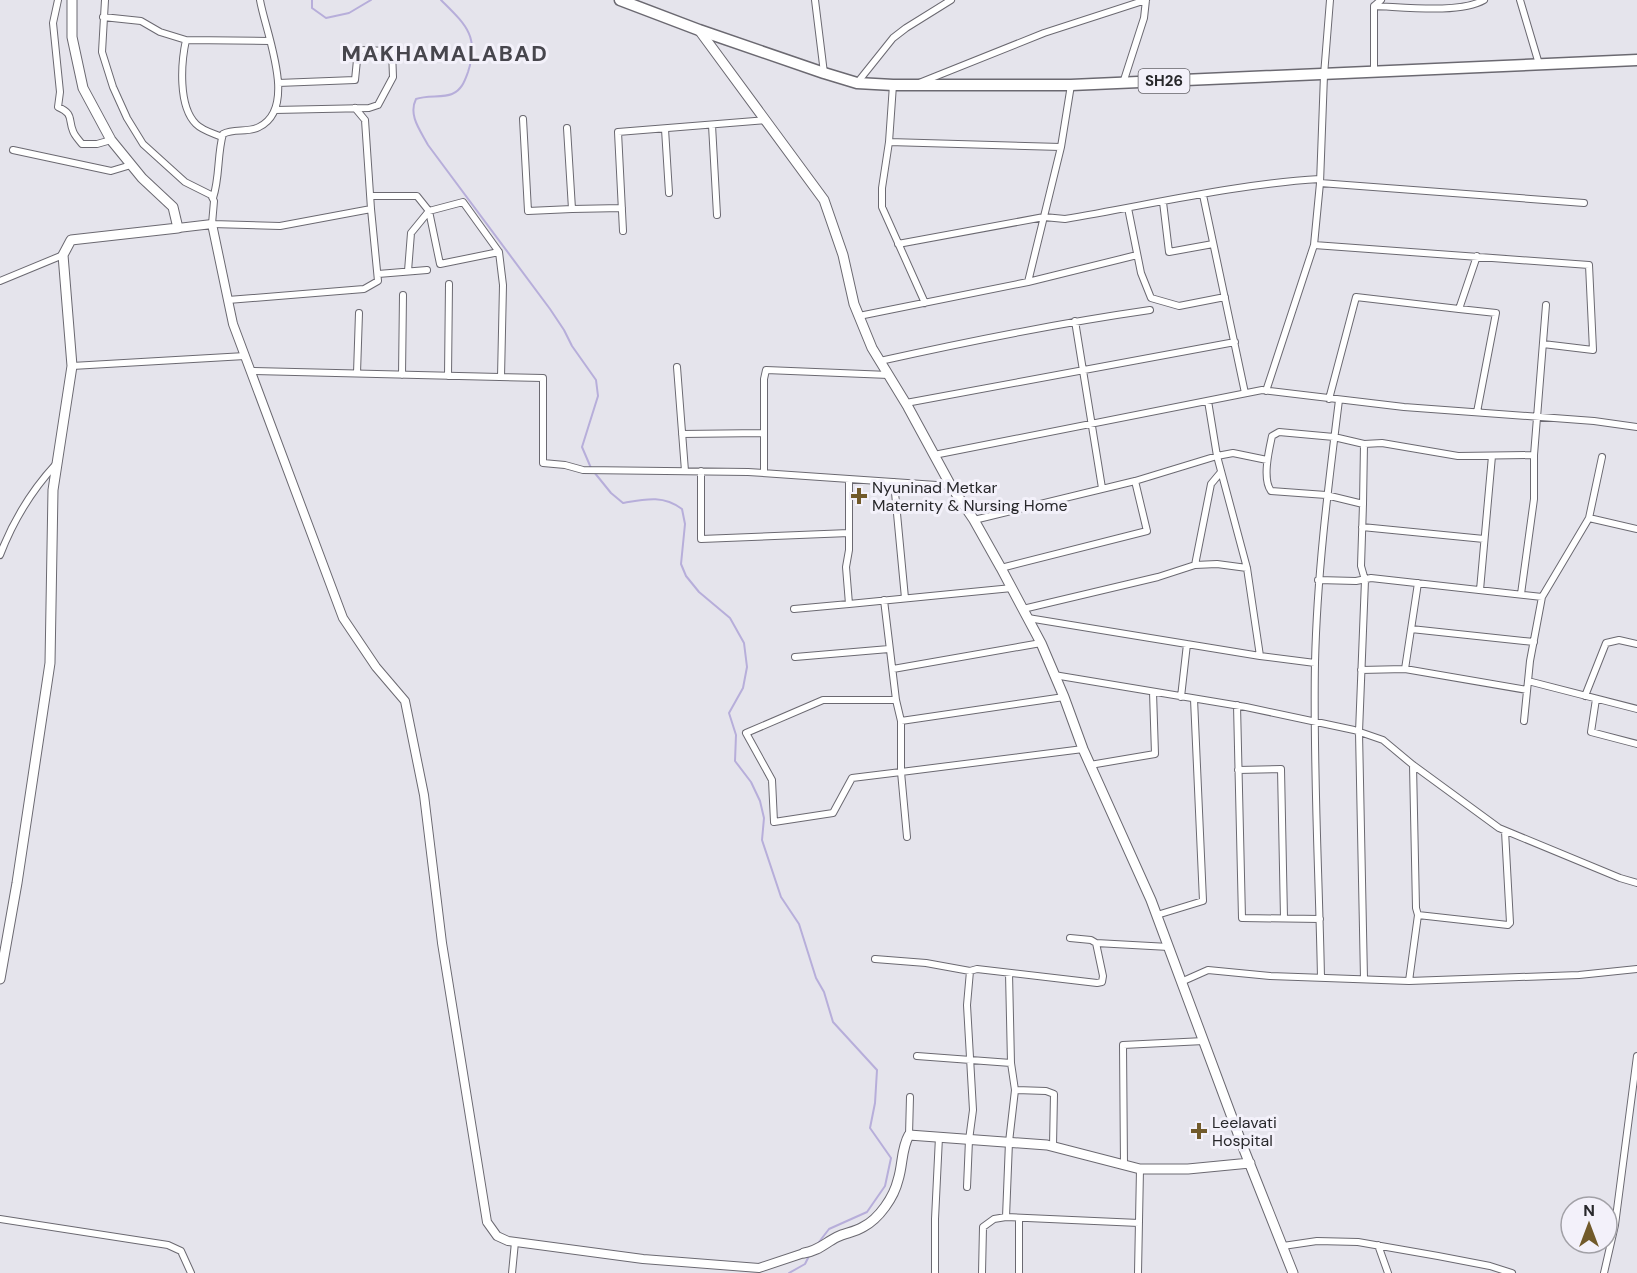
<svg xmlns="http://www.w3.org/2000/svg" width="1637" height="1273" font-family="'DM Sans',sans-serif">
  <rect width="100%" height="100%" fill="#e5e4ec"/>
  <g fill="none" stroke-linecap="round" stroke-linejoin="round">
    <!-- stream -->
    <path stroke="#b7aeda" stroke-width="2" d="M 312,0 L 312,8 L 326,18 L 349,13 L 371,0
      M 441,0 C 465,24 480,36 468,72 C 465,80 462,90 452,94 C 443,98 427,95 416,99 C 408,115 420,130 428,145 L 550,309 L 564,330 L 572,346 L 596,380 L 598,396 L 582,447 L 591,468
      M 594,472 L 611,493 L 623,503 C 646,499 663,495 682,509 L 685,524 L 681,564 L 686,576 L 699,592 L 730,618 L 744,643 L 747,667 L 743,688 L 729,713 L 736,735 L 735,761 L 751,782 L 760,801 L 764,818 L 762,840 L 781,897 L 799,924 L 816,978 L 824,992 L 833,1022 L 877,1070 L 875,1103 L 870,1128 L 891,1158 L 885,1186 L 867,1212 L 829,1229 L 816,1246
      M 789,1273 L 805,1264 L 809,1256"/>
    <defs>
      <path id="minor" d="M 58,0 L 53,23 L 60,92 L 58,107 C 74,114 68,119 73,131 C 74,135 79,140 82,144 L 97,144 L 111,140
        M 105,0 L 102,52 L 113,87 L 127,118 L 143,144 L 185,182 L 211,195 L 214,201 L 212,224 L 280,226 L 371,209 L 365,120 L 355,108
        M 815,0 L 824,73
        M 1520,0 L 1539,64
        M 1374,6 C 1403,7 1460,14 1484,0
        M 103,17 L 141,21 L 160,32 L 186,40
        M 1374,71 L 1374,6 L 1381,0
        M 857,83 L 893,38 L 906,28 L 951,0
        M 919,83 L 1044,33 L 1146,0
        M 1123,83 L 1144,18 L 1146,0
        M 893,85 L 889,142 L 882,188 L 882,207 L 925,303
        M 275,110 L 369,108 L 378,105 L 393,77 L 392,51 L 358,50 L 355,80 L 278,83
        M 523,119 L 528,211 L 572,209
        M 712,125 L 717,215
        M 567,128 L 572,209 L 622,208
        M 665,129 L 669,193
        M 222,137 C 213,133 203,131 196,124 C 178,106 181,63 186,40 L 270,41
        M 889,142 L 1061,147
        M 13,150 L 111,171 L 131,165
        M 1320,183 L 1584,203
        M 1203,195 L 1245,393
        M 371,196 L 417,196 L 429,211 L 440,264 L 499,252
        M 213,198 C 220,177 217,155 223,134 C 234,128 248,133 259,127 C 299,108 265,31 260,0
        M 1163,202 L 1169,252 L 1213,244
        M 1128,208 L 1141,273 L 1151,298 L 1179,306 L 1225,297
        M 623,231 L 618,132 L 766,120
        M 898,244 L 1044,217 L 1065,219 C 1149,205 1235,184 1320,179
        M 1314,245 L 1589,265 L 1593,350 L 1543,344
        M 408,271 L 411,233 L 429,211 L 463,202 L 499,252 L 503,285 L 501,377
        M 378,274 L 427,270
        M 0,281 L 63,255
        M 1028,282 L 1137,255
        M 228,300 L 364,289 L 378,281 L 371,209
        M 1459,309 L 1496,313 L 1477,412
        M 859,316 L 1028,282 L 1061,147 L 1071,85
        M 1075,321 L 1102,488
        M 880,361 C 970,341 1059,323 1150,310
        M 72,366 L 245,356
        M 677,367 L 685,471
        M 251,371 L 543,378 L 543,463 L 565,465 L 583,470 L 748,472 L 951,486
        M 357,373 L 359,313
        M 402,375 L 403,295
        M 448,376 L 449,284
        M 1266,391 L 1314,245 L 1320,183 L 1324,75 L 1330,0
        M 1329,399 L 1356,297 L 1459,309 L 1477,256
        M 1208,401 L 1217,456 L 1233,453 L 1267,460
        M 906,403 L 1235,342
        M 682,434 L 763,433
        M 1364,444 L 1382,443 L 1458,456 L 1534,455
        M 934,455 L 1262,390 L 1404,407 L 1594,421 L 1637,427
        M 701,471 L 701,539 L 849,533
        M 764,473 L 764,379 L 766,370 L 889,375
        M 849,479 L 849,550 L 846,567 L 849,604 L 1012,588
        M 894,482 L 905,598
        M 1363,504 L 1364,444 L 1334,437 L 1279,432 L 1272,436 C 1269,450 1262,479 1271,491 L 1326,495 L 1363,504 L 1361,566 L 1365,580 L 1359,732 L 1364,979
        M 1589,518 L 1602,457
        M 974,520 L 1135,481 L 1217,456 L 1247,568 L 1260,656
        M 1362,527 L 1484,539
        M 0,555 C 13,521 32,490 56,464
        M 1195,565 L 1211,484 L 1221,472
        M 1001,568 L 1147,531 L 1135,481
        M 1318,580 L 1356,581 L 1371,578 L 1542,597
        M 1480,590 L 1492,456
        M 1521,594 L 1534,499 L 1534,455 L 1546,305
        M 884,600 L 896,700 L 901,721 L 1064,697
        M 794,609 L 849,604
        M 1023,609 L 1158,577 L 1195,565 L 1217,564 L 1247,568
        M 1028,618 L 1260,656 L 1315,663
        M 1411,629 L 1534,642
        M 795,657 L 889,649
        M 893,669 L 1041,643
        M 1405,669 L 1418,583
        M 1361,670 L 1405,669 L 1527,690
        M 1054,675 L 1246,707 L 1354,730 L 1383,740 L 1413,765 L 1499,828 L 1620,878 L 1637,883
        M 1528,681 L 1637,709
        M 1585,696 L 1606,643 L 1619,640 L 1637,644
        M 1181,697 L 1187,644
        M 1596,699 L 1591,732 L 1637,744
        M 896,700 L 823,700 L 746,733 L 772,780 L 774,822 L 833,813 L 852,778 L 901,772 L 907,837
        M 1237,705 L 1242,918 L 1320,919
        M 901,721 L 901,772 L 1083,749
        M 1524,721 L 1530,661 L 1542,597 L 1589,518 L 1637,529
        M 1090,765 L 1155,754 L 1153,692
        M 1238,770 L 1281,769 L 1284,918
        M 1157,915 L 1203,901 L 1194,699
        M 1418,915 L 1508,925 L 1510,923 L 1505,831
        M 1070,938 L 1091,940 L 1096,943 L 1169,947
        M 875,959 L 926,963 L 970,971 L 977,969 L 1097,983 L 1102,982 L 1103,976 L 1096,943
        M 1321,978 C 1319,873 1313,768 1315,663 C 1317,575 1328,488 1339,400
        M 1409,981 L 1418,915 L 1416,908 L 1413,765
        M 1181,982 L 1208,970 L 1270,976 L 1409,981 L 1579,975 L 1637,969
        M 917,1056 L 1011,1063
        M 1015,1090 L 1046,1091 L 1054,1094 L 1053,1146
        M 909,1135 L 910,1097
        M 1124,1165 L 1123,1045 L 1204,1041
        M 967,1187 L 969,1140 L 973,1110 L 967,1005 L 970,971
        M 1006,1217 L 1009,1142 L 1015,1090 L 1011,1063 L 1009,973
        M 1019,1218 L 1019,1273
        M 0,1219 L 168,1245 L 181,1251 L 191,1273
        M 1378,1245 L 1388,1273
        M 1283,1246 L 1317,1241 L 1358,1242 L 1438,1256 L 1490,1266 L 1512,1273
        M 512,1273 L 515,1242
        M 935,1273 L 935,1219 L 939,1137
        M 982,1273 L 983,1227 L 994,1219 L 1006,1217 L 1139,1223
        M 1138,1273 L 1140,1169
        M 1604,1273 L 1615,1225 L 1637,1056"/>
      <path id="tertiary" d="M 178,228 L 212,224 L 233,324 L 343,618 L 376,667 L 405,701 L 424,795 L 442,943 L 487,1222 L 497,1236 L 508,1241 L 643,1259 L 759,1268 L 804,1253"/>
      <path id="secondary" d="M 699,30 L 824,200 L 843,255 L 854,304 L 872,348 L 908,407 L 951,486 L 974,520 L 1001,568 L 1041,643 L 1064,697 L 1083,749 L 1151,900 L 1243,1147 L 1293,1273
        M 0,979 L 17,883 L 50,663 L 53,490 L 72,366 L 63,255 L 71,240 L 178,228 L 173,207 L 142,178 L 111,140 L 83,88 L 72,37 L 72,0
        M 804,1253 C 818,1251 825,1243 837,1237 C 845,1233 855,1232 863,1227 C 879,1219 894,1197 898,1180 C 903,1165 901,1149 909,1135 L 1047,1145 L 1140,1169 L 1188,1169 L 1250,1163"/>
      <path id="primary" d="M 620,0 L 699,30 L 824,73 L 857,83 L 893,85 L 1071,85 L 1637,60"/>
    </defs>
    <!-- minor casing -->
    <use href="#minor" stroke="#6b6971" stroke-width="8"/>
    <!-- tertiary casing -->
    <use href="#tertiary" stroke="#6b6971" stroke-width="10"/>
    <!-- secondary casing -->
    <use href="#secondary" stroke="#6b6971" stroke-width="11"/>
    <!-- primary casing -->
    <use href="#primary" stroke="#6b6971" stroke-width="13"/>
    <!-- minor -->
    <use href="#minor" stroke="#fff" stroke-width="6"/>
    <!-- tertiary -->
    <use href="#tertiary" stroke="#fff" stroke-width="8"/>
    <!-- secondary -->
    <use href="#secondary" stroke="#fff" stroke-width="9"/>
    <!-- primary -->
    <use href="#primary" stroke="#fff" stroke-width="10"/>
  </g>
  <!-- markers -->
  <g fill="#715a2a" stroke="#f3f1fa" stroke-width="2">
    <path d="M856 487h6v6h6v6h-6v6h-6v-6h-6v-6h6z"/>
    <path d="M1196 1122h6v6h6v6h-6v6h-6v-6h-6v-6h6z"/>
  </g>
  <g text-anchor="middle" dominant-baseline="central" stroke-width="6" stroke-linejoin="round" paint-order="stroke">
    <!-- shield labels -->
    <rect fill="#f3f1fa" stroke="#656469" stroke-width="1.5" x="1138.5" y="69" width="51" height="24" rx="4.5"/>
    <g font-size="15" font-weight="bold" fill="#28282b">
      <text x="1164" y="81">SH26</text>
    </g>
    <!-- poi labels -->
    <g font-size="16" fill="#28282b" stroke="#f3f1fa" text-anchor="start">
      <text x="872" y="487">Nyuninad Metkar<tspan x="872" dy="18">Maternity &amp; Nursing Home</tspan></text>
      <text x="1212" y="1122">Leelavati<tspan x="1212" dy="18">Hospital</tspan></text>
    </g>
    <!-- district labels -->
    <g font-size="22" font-weight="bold" letter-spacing="1.5" fill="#47464d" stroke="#f3f1fa">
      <text x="445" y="53">MAKHAMALABAD</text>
    </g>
  </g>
  <!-- north arrow -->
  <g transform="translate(1589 1225)"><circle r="28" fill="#f3f1fa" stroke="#a2a1a7" stroke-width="1.5"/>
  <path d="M0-4.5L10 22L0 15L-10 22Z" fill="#715a2a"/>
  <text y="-9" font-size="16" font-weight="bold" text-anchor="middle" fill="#28282b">N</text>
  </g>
</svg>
